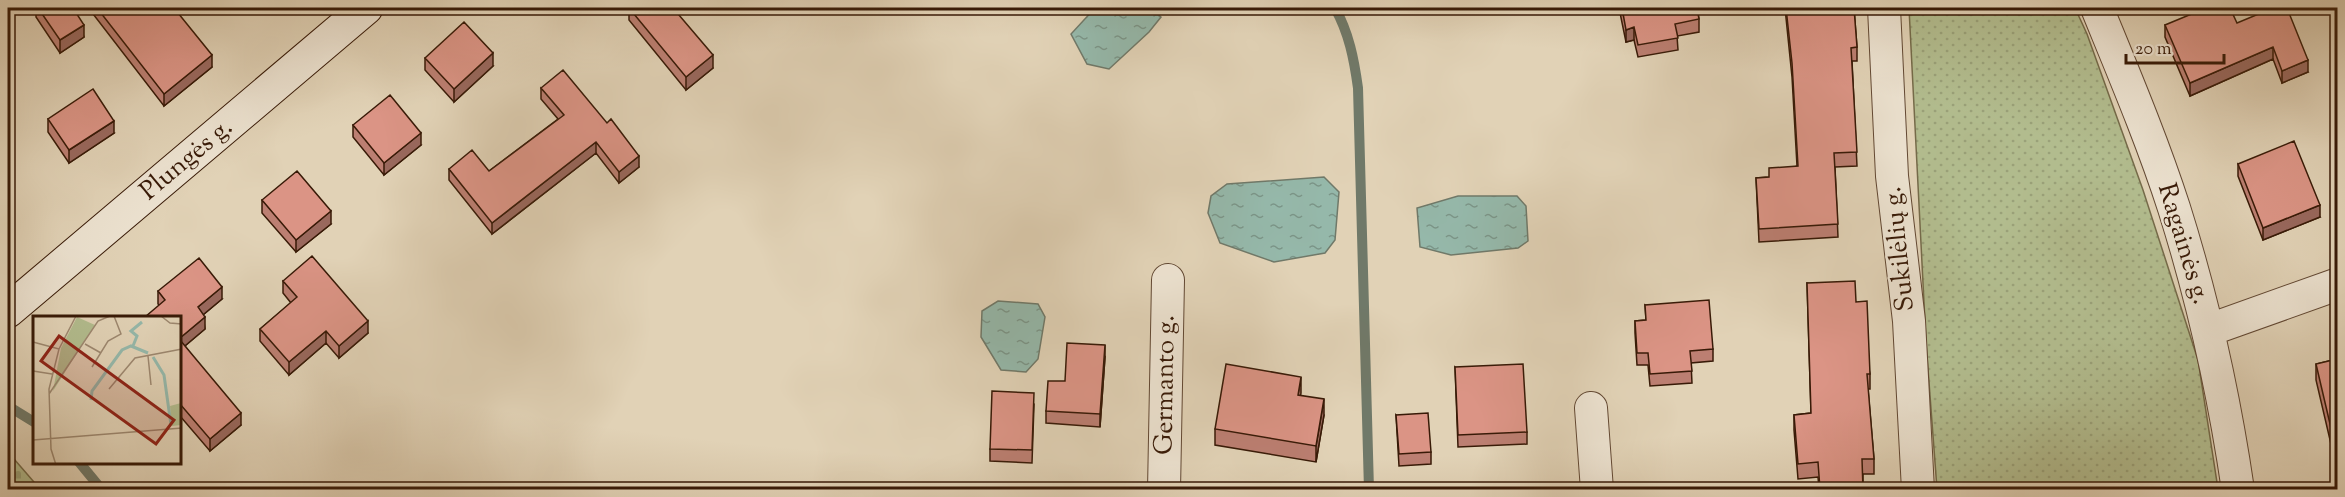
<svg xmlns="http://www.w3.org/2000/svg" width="2345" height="497" font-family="'Sorts Mill Goudy',serif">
  <defs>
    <pattern id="grass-dots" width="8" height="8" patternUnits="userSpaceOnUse" patternTransform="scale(1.5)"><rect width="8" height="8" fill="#b2bc8e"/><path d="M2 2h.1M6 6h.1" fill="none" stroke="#9aa179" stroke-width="1.8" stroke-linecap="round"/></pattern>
    <pattern id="cemetery-stones" width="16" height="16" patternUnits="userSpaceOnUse" patternTransform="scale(1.5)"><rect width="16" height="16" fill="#b2bc8e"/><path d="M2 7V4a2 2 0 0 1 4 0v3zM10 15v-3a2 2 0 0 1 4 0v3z" fill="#9aa179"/></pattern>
    <pattern id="water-ripples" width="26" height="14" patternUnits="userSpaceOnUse" patternTransform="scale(1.5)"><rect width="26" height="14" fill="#95b8aa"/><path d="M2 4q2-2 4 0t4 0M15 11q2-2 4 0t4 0" fill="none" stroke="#7b9588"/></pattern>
  </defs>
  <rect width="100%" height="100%" fill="#e1d2b6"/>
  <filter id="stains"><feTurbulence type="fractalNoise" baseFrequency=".00333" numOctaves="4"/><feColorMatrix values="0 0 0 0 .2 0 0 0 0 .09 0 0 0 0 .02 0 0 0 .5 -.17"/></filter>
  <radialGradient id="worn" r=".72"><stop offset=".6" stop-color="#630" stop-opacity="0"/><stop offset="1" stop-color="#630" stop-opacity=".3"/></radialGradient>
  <!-- grass -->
  <path fill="url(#grass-dots)" stroke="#756b4a" stroke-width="1.5" d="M 1909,8 L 2075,8 L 2087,34 L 2143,190 L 2198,360 L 2218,489 L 1937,489 L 1926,342 Z"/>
  <!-- cemetery -->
  <path fill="url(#cemetery-stones)" stroke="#756b4a" stroke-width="1.5" d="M 8,452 L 40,489 L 8,489 Z"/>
  <!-- water -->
  <path fill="url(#water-ripples)" stroke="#707969" stroke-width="1.5" d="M 1095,8 L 1151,8 L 1161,17 L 1149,32 L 1109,69 L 1087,64 L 1071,34 Z
    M 1324,177 L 1339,192 L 1335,240 L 1325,253 L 1274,262 L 1220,243 L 1208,213 L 1211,196 L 1227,184 Z
    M 1458,196 L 1517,196 L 1526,206 L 1528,241 L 1518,248 L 1451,255 L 1420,247 L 1417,208 Z
    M 998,301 L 1038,304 L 1045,317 L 1038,359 L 1026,372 L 1001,370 L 981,337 L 982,311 Z"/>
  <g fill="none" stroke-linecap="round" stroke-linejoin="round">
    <!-- stream -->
    <path stroke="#707969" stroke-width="10" d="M 1335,8 C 1349,33 1354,59 1358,88 L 1369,490
      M 8,406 L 34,422
      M 79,462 L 102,490"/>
    <defs>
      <path id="minor" d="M 1884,8 L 1892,176 L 1909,321 L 1918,490
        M 2097,8 C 2124,74 2152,140 2174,208 C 2203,300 2224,394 2238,490
        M 2209,330 L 2338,284
        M 1591,408 L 1597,490
        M 1164,490 L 1168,280"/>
      <path id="secondary" d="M 8,311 L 366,8"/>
    </defs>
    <!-- minor casing -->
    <use href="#minor" stroke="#624833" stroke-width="34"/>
    <!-- secondary casing -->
    <use href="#secondary" stroke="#381a07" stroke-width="35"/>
    <!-- minor -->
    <use href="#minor" stroke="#ece2d0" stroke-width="32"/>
    <!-- secondary -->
    <use href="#secondary" stroke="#ece2d0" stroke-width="33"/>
  </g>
  <!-- wall -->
  <path fill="#bc7f72" stroke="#381a07" stroke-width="1.5" d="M 36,8 L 73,8 L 84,37 L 60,53 L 36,17 Z
    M 90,8 L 174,8 L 212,67 L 164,106 L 90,10 Z
    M 629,8 L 713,68 L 686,90 L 629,20 Z
    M 1619,8 L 1697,8 L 1699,19 L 1699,32 L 1677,36 L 1678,50 L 1638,57 L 1634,40 L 1626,42 Z
    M 1785,8 L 1854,8 L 1857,47 L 1857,61 L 1852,61 L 1857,166 L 1835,167 L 1838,237 L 1759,242 L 1756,178 L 1769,177 L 1797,166 L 1792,77 Z
    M 2237,23 L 2308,72 L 2282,83 L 2273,59 L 2190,96 L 2165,37 L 2165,25 Z
    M 425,58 L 493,66 L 454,102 L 425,70 Z
    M 541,88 L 639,167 L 619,183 L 596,153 L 492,234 L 449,180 L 449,169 L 489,171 L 558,119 L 541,99 Z
    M 48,119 L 114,133 L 69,163 L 48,132 Z
    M 353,125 L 421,145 L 384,175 L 353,137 Z
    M 2238,164 L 2320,217 L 2263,240 L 2238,176 Z
    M 262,200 L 331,224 L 296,252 L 262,213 Z
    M 283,281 L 368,333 L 339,358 L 326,343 L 289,375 L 260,341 L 260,329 L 291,303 L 283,293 Z
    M 1807,283 L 1856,302 L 1870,374 L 1870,389 L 1868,389 L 1874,459 L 1874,474 L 1863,474 L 1863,489 L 1819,489 L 1818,477 L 1798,479 L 1794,430 L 1794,415 L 1811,413 Z
    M 158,291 L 222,299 L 203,315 L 205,329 L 185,346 L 241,425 L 210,451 L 180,416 L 180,317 L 159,305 L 158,304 Z
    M 1645,305 L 1713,349 L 1713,361 L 1691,363 L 1692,383 L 1650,386 L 1648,365 L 1637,365 L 1635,333 L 1635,321 L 1646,320 Z
    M 1105,357 L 1100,427 L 1046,423 L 1046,411 L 1065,381 Z
    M 2337,359 L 2337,456 L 2334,457 L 2316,380 L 2316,364 Z
    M 1455,367 L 1527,432 L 1527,444 L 1458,447 Z
    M 1300,395 L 1324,415 L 1316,462 L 1215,445 L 1215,429 Z
    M 1034,405 L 1032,463 L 990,461 L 990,449 Z
    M 1396,415 L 1431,452 L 1431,464 L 1399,466 Z"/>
  <!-- shaded-wall -->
  <path fill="#99685d" stroke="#381a07" stroke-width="1.5" d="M 84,25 L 84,37 L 60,53 L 60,40 Z
    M 1634,27 L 1634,40 L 1626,42 L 1626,30 Z
    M 2273,47 L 2273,59 L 2190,96 L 2190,83 Z
    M 493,53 L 493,66 L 454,102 L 454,89 Z
    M 212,55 L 212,67 L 164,106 L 164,94 Z
    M 713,55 L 713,68 L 686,90 L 686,77 Z
    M 2308,60 L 2308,72 L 2282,83 L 2282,71 Z
    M 114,121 L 114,133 L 69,163 L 69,150 Z
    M 421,133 L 421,145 L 384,175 L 384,163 Z
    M 596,142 L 596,153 L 492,234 L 492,223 Z
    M 639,156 L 639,167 L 619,183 L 619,172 Z
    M 2320,205 L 2320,217 L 2263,240 L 2263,228 Z
    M 331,211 L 331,224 L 296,252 L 296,240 Z
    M 222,287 L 222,299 L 198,319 L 198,307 Z
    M 205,317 L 205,329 L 180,350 L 180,338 Z
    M 368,321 L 368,333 L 339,358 L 339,346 Z
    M 326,331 L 326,343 L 289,375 L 289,362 Z
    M 1105,345 L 1105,357 L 1100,427 L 1100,414 Z
    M 1301,377 L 1301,393 L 1298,411 L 1298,395 Z
    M 1324,399 L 1324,415 L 1316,462 L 1316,446 Z
    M 241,413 L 241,425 L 210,451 L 210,439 Z
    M 2337,440 L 2337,456 L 2334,457 L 2334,441 Z"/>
  <!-- building -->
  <path fill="#db9485" stroke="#381a07" stroke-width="1.5" d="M 38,8 L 73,8 L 84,25 L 60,40 Z
    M 97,8 L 174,8 L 212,55 L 164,94 Z
    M 629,8 L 673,8 L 713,55 L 686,77 Z
    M 1622,8 L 1697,8 L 1699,19 L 1675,24 L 1678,38 L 1638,45 L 1634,27 L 1626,30 Z
    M 1786,8 L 1854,8 L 1857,47 L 1851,48 L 1857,152 L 1834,153 L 1838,224 L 1759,229 L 1756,178 L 1769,177 L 1769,168 L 1798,166 L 1792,63 Z
    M 2206,8 L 2230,8 L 2237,23 L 2273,8 L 2287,8 L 2308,60 L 2282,71 L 2273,47 L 2190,83 L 2165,25 Z
    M 464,22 L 493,53 L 454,89 L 425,58 Z
    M 563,70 L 607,123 L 611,119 L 639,156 L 619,172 L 596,142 L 492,223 L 449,169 L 472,150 L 489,171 L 564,115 L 541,88 Z
    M 93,89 L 114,121 L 69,150 L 48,119 Z
    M 390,95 L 421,133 L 384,163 L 353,125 Z
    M 2294,141 L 2320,205 L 2263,228 L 2238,164 Z
    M 297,171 L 331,211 L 296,240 L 262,200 Z
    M 312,256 L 368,321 L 339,346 L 326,331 L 289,362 L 260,329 L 297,297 L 283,281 Z
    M 199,258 L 222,287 L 198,307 L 205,317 L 180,338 L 180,317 L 145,317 L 165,300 L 158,291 Z
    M 1855,281 L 1856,302 L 1867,301 L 1870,374 L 1867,374 L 1874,459 L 1862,459 L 1863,489 L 1820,489 L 1818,462 L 1798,464 L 1794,415 L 1811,413 L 1807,283 Z
    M 1709,300 L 1713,349 L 1690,351 L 1692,371 L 1650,374 L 1648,353 L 1637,353 L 1635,321 L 1646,320 L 1645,305 Z
    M 180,340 L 241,413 L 210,439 L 180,404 Z
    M 1067,343 L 1105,345 L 1100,414 L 1046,411 L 1048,381 L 1065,381 Z
    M 2337,359 L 2337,440 L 2334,441 L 2316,364 Z
    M 1226,364 L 1301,377 L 1298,395 L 1324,399 L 1316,446 L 1215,429 Z
    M 1523,364 L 1527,432 L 1458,435 L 1455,367 Z
    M 992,391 L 1034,393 L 1032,450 L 990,449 Z
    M 1428,413 L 1431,452 L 1399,454 L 1396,415 Z"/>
  <g text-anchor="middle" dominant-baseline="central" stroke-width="4.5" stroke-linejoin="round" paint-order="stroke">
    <!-- street labels -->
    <g font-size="26" fill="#381a07" stroke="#ece2d0">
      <text transform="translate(187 160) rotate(-40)">Plungės g.</text>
      <text transform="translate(2183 244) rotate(73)">Ragainės g.</text>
      <text transform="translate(1900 249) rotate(-96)">Sukilėlių g.</text>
      <text transform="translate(1166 385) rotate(-89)">Germanto g.</text>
    </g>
  </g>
  <!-- overview -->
  <g transform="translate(33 316)">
    <rect width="148" height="148" fill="#e1d2b6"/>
    <path d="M 44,1 L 62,9 L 20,75 L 28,32 Z" fill="#b2bc8e"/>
    <path d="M 148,87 L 148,109 L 139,110 L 137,90 Z" fill="#b2bc8e"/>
    <path fill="none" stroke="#95b8aa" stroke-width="3" d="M 100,30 L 104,20 L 98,15 L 109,6M 120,41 L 131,59 L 138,109M 58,84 L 59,75 L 89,34 L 98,30 L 115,37"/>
    <path fill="none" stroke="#9d8870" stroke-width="1.5" d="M 128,0 L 137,7 L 149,8M 0,26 L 26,33M 52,28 L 68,37M 115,40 L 118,69M 59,51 L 75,25 L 88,18 L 81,0M 0,55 L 19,58M 76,73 L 102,42 L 149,33M 16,78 L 65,5 L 77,0M 0,124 L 149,112M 23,149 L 18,133 L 16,73 L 26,33 L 43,0"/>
    <path fill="#8f2418" fill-opacity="0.15" stroke="#8f2418" stroke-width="3" d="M 26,20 L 141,104 L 123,128 L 8,45 Z"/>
    <rect width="148" height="148" fill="none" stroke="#381a07" stroke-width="3"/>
  </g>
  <!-- margin -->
  <rect width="2345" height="497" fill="none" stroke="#e1d2b6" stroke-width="30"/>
  <rect x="9" y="9" width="2327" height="479" fill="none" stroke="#381a07" stroke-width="3"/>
  <rect x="15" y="15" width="2315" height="467" fill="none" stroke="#381a07" stroke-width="1.5"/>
  <!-- scale -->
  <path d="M2126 54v9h98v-9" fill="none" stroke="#381a07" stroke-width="3"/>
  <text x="2135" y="54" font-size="18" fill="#381a07" stroke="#ece2d0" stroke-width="4.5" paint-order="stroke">20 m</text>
  <rect width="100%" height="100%" filter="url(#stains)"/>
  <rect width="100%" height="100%" fill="url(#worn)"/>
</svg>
